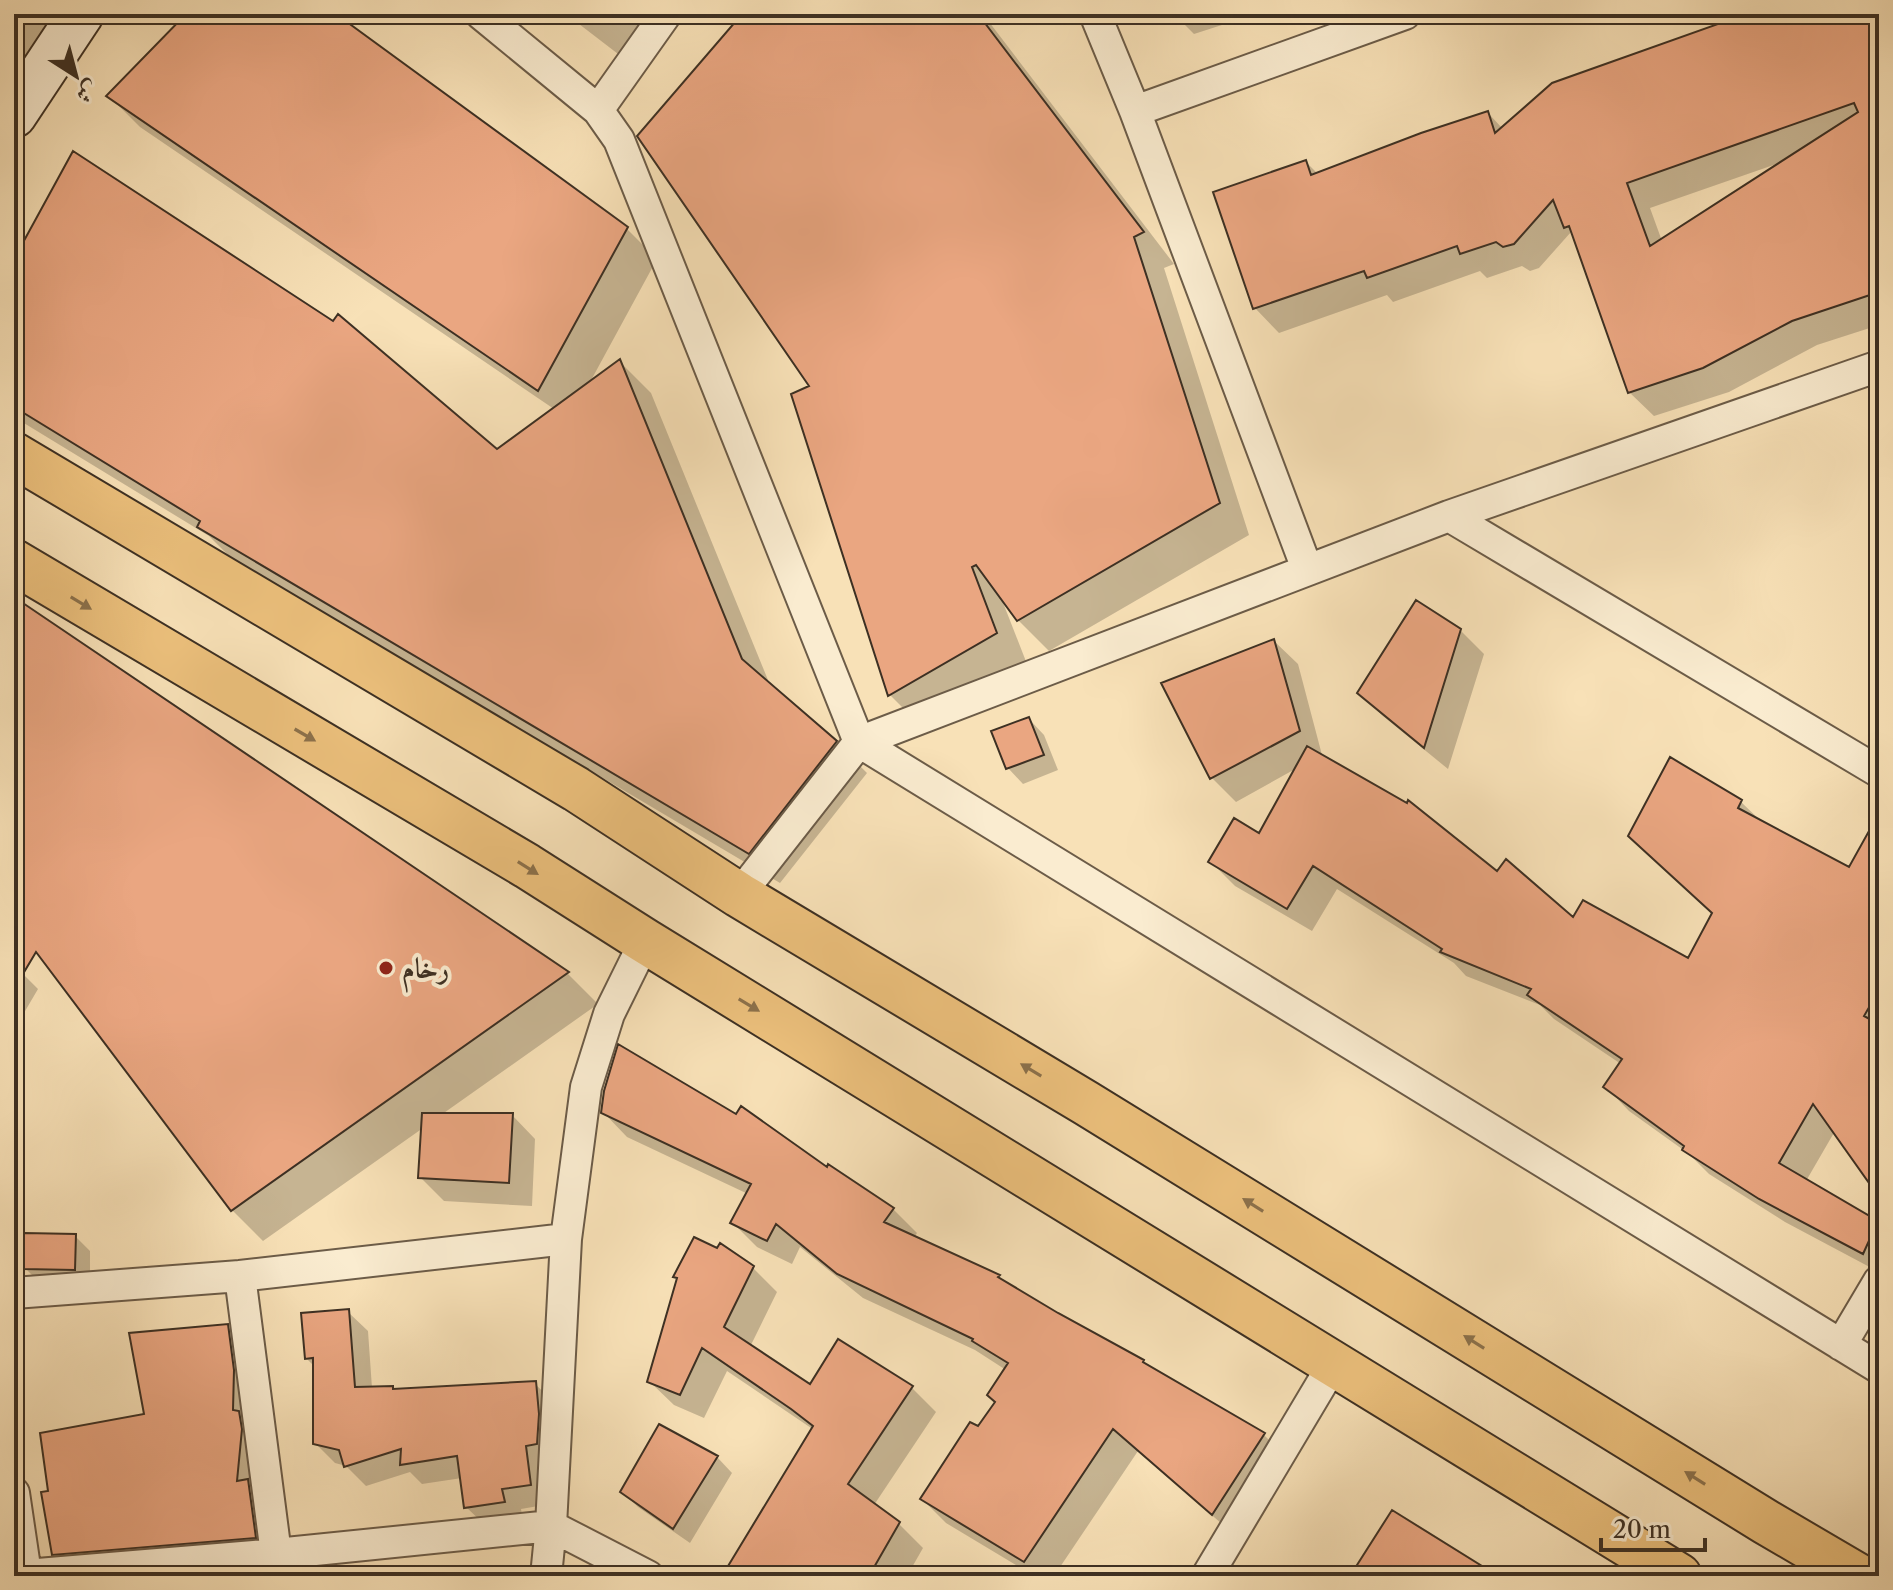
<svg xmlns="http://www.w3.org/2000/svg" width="1893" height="1590" font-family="'Libre Caslon Text',Amiri,serif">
  <rect width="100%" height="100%" fill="#f8e1b7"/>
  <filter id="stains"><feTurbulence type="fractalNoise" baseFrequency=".0025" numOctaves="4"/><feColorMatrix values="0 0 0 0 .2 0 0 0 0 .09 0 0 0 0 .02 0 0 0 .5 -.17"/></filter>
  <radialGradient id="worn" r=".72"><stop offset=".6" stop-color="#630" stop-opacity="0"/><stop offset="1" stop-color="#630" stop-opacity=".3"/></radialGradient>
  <!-- shadow -->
  <path fill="#0003" fill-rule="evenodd" d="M 14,14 L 34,14 L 64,44 L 14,106 Z
    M 189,14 L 333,14 L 626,228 L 657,259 L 589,384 L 620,362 L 651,393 L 770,685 L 836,742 L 867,773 L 780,883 L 230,557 L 209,536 L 14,417 L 14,263 L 496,451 L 554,409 L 140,127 L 109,96 Z
    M 566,14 L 672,14 L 635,67 Z
    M 745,14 L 983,14 L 1174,264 L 1164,268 L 1249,535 L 1049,651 L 1018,620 L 1002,600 L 1027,664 L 921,726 L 890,695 L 793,395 L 813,387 Z
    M 1174,14 L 1256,14 L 1194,34 Z
    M 1720,14 L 1879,14 L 1879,325 L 1817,345 L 1729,392 L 1654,416 L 1629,392 L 1575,237 L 1571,232 L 1539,268 L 1530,271 L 1522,266 L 1487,278 L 1480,271 L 1393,302 L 1387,295 L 1279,333 L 1255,308 L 1306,162 L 1318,174 L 1488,113 L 1503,129 L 1723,24 ZM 1782,162 L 1662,241 L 1650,208 Z
    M 14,599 L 568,974 L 598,1004 L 441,1115 L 512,1115 L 535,1139 L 532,1206 L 444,1201 L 420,1177 L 423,1128 L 263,1241 L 232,1210 L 14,920 Z
    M 1460,630 L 1484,654 L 1448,769 L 1383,716 L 1359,693 Z
    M 1274,641 L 1298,664 L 1322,755 L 1320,756 L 1497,874 L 1574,920 L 1689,961 L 1714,914 L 1655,860 L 1741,802 L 1763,823 L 1850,869 L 1879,828 L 1879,1194 L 1835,1131 L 1806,1181 L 1879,1224 L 1879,1272 L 1785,1222 L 1709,1174 L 1689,1154 L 1629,1111 L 1606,1087 L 1621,1064 L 1554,1019 L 1540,1005 L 1466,976 L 1454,963 L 1337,889 L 1312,931 L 1235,886 L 1211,862 L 1260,836 L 1297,768 L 1236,802 L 1212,778 L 1164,684 Z
    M 1029,719 L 1044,735 L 1058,770 L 1023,784 L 1008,768 Z
    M 14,969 L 23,974 L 38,989 L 14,1030 Z
    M 603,1112 L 827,1170 L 893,1209 L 917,1233 L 914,1238 L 999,1277 L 1006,1284 L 1143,1362 L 1147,1366 L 1264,1435 L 1288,1459 L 1237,1537 L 1138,1451 L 1054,1576 L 1034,1576 L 946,1523 L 922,1499 L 997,1402 L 1006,1370 L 975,1350 L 863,1298 L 800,1247 L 792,1264 L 757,1247 L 733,1223 L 748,1194 L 627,1137 Z
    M 75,1236 L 90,1251 L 90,1285 L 41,1284 L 25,1268 Z
    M 721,1246 L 753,1268 L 777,1292 L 750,1347 L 811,1387 L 912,1388 L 936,1412 L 874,1505 L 899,1524 L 923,1548 L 907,1576 L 724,1576 L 814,1430 L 727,1371 L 704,1418 L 674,1405 L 649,1381 Z
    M 348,1312 L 368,1331 L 372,1388 L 392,1388 L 395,1391 L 535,1384 L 555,1403 L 550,1504 L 521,1509 L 523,1521 L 486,1526 L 466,1507 L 462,1478 L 422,1484 L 410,1472 L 366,1486 L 346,1466 L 335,1463 L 315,1443 L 315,1367 L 306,1358 Z
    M 227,1326 L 250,1349 L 277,1559 L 76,1576 L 54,1554 L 50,1493 L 146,1415 Z
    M 717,1457 L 732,1473 L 690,1543 L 638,1507 L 622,1491 Z"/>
  <!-- building -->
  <path fill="#eaa681" stroke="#3d3023" stroke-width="2" fill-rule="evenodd" d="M 186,14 L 336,14 L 628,227 L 538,391 L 106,96 Z
    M 742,14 L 978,14 L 1144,232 L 1134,237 L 1220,503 L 1017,621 L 976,565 L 972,567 L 997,633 L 888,696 L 791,394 L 809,386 L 637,136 Z
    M 1718,14 L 1879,14 L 1879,292 L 1792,321 L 1703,368 L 1628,393 L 1569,226 L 1564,228 L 1553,200 L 1514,244 L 1503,247 L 1496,242 L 1460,254 L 1457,246 L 1367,278 L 1364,271 L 1253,309 L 1213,192 L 1306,160 L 1311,175 L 1421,133 L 1488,111 L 1495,133 L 1552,83 L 1721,23 ZM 1854,103 L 1858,112 L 1650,246 L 1627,183 Z
    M 73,151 L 333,321 L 338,314 L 497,449 L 620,359 L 742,659 L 837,741 L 749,854 L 197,527 L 200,521 L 14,407 L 14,259 Z
    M 14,597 L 569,972 L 231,1211 L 36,952 L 14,989 Z
    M 1416,600 L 1461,629 L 1424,748 L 1357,693 Z
    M 1274,639 L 1300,731 L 1210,779 L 1161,683 Z
    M 1029,717 L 1044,755 L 1006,769 L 991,731 Z
    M 1307,746 L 1407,803 L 1408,800 L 1497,871 L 1506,859 L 1573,917 L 1583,900 L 1688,958 L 1712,913 L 1628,836 L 1670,757 L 1742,800 L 1738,808 L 1849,867 L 1879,813 L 1879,990 L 1864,1016 L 1879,1024 L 1879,1197 L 1813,1104 L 1779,1163 L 1878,1221 L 1863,1254 L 1759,1199 L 1682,1150 L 1684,1146 L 1603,1087 L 1622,1059 L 1527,995 L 1531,989 L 1440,952 L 1442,949 L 1313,866 L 1287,909 L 1208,862 L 1234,818 L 1259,833 Z
    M 618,1044 L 736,1114 L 741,1106 L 827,1167 L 828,1164 L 894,1208 L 884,1222 L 1000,1275 L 998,1277 L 1058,1313 L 1144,1360 L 1143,1362 L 1265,1433 L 1212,1515 L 1113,1429 L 1024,1562 L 920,1499 L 970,1422 L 978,1426 L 995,1402 L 987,1395 L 1008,1363 L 972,1341 L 973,1339 L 837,1274 L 776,1224 L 767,1241 L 730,1223 L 751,1184 L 601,1113 L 604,1091 Z
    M 422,1113 L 513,1113 L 509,1183 L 418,1178 Z
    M 24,1233 L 76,1234 L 75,1270 L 23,1269 Z
    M 694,1237 L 717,1248 L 720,1243 L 754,1266 L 724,1327 L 810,1384 L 838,1339 L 913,1386 L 848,1484 L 900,1522 L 869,1576 L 722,1576 L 813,1426 L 791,1409 L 702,1348 L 680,1395 L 647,1382 L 677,1278 L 673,1277 Z
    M 349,1309 L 355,1387 L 393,1386 L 393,1389 L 536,1381 L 539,1414 L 537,1444 L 526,1446 L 531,1485 L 502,1489 L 505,1502 L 464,1508 L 457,1456 L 400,1465 L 401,1449 L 344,1467 L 339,1450 L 313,1444 L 313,1358 L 305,1359 L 301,1313 Z
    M 228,1324 L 234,1370 L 233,1410 L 239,1411 L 242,1429 L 237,1481 L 248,1479 L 256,1538 L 52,1555 L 41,1492 L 48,1491 L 40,1433 L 144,1414 L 129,1333 Z
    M 659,1424 L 718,1456 L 673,1529 L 620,1492 Z
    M 1392,1510 L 1498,1576 L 1350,1576 Z"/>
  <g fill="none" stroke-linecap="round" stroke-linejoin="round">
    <defs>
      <path id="street" d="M 481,14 L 598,110 L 619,140 L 859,742 L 1879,1368
        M 1095,14 L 1135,111 L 1307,569
        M 598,110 L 666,14
        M 1135,111 L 1405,14
        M 1449,516 L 1879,772
        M 739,895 L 859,742 L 1449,516 L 1879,366
        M 240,1276 L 276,1554
        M 14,1293 L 240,1276 L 566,1239
        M 1841,1345 L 1879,1281
        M 14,1493 L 26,1574
        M 14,1576 L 276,1554 L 551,1526 L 648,1576
        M 546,1576 L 551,1526 L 566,1239 L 586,1087 L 609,1014 L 645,941
        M 1207,1576 L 1334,1363"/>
      <path id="secondary" d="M 14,115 L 81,14"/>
      <path id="primary" d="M 14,455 L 576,789 L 739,895 L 1086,1103 L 1766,1522 L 1858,1576
        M 14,562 L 527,866 L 645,941 L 1679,1576"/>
    </defs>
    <!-- street casing -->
    <use href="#street" stroke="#6c5c48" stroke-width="34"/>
    <!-- secondary casing -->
    <use href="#secondary" stroke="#3d3023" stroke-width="48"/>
    <!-- primary casing -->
    <use href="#primary" stroke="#3d3023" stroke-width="48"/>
    <!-- street -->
    <use href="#street" stroke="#faecd0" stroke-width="30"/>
    <!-- secondary -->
    <use href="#secondary" stroke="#faecd0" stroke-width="44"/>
    <!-- primary -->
    <use href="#primary" stroke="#ecc07c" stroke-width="44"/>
  </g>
  <!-- one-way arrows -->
  <defs><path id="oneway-solid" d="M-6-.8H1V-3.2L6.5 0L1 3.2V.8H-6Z" transform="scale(2)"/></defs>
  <g fill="#8c714b">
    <use href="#oneway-solid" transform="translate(81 603) rotate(31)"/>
    <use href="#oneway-solid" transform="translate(305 735) rotate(30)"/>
    <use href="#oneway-solid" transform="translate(528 868) rotate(32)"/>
    <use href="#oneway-solid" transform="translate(749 1005) rotate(31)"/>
    <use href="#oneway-solid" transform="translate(1031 1070) rotate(-149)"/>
    <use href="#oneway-solid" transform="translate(1253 1205) rotate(-148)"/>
    <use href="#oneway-solid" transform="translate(1474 1342) rotate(-148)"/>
    <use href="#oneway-solid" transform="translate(1695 1478) rotate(-148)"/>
  </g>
  <!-- markers -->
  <circle fill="#8f2418" stroke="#faecd0" stroke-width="3" cx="386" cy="968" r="8"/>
  <g text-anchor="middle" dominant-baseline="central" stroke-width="8" stroke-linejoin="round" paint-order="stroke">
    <!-- poi labels -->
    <g font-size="28" font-weight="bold" fill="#3d3023" stroke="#faecd0" text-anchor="start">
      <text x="402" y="968">رخام</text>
    </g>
  </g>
  <!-- margin -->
  <rect width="1893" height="1590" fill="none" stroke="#f8e1b7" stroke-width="48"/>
  <rect x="16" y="16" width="1861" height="1558" fill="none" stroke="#3d3023" stroke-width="4"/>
  <rect x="24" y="24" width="1845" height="1542" fill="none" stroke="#3d3023" stroke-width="2"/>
  <!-- north arrow -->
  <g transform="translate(76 76) rotate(144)" stroke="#faecd0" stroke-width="6" paint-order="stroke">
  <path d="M0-6L14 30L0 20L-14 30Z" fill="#3d3023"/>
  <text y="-12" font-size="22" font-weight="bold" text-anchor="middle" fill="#3d3023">ش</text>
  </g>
  <!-- scale -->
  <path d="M1601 1538v12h104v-12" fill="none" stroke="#3d3023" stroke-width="4"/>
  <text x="1613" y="1538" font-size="24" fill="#3d3023" stroke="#faecd0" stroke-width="6" paint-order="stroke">20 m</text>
  <rect width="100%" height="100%" filter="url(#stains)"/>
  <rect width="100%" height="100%" fill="url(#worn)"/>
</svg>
